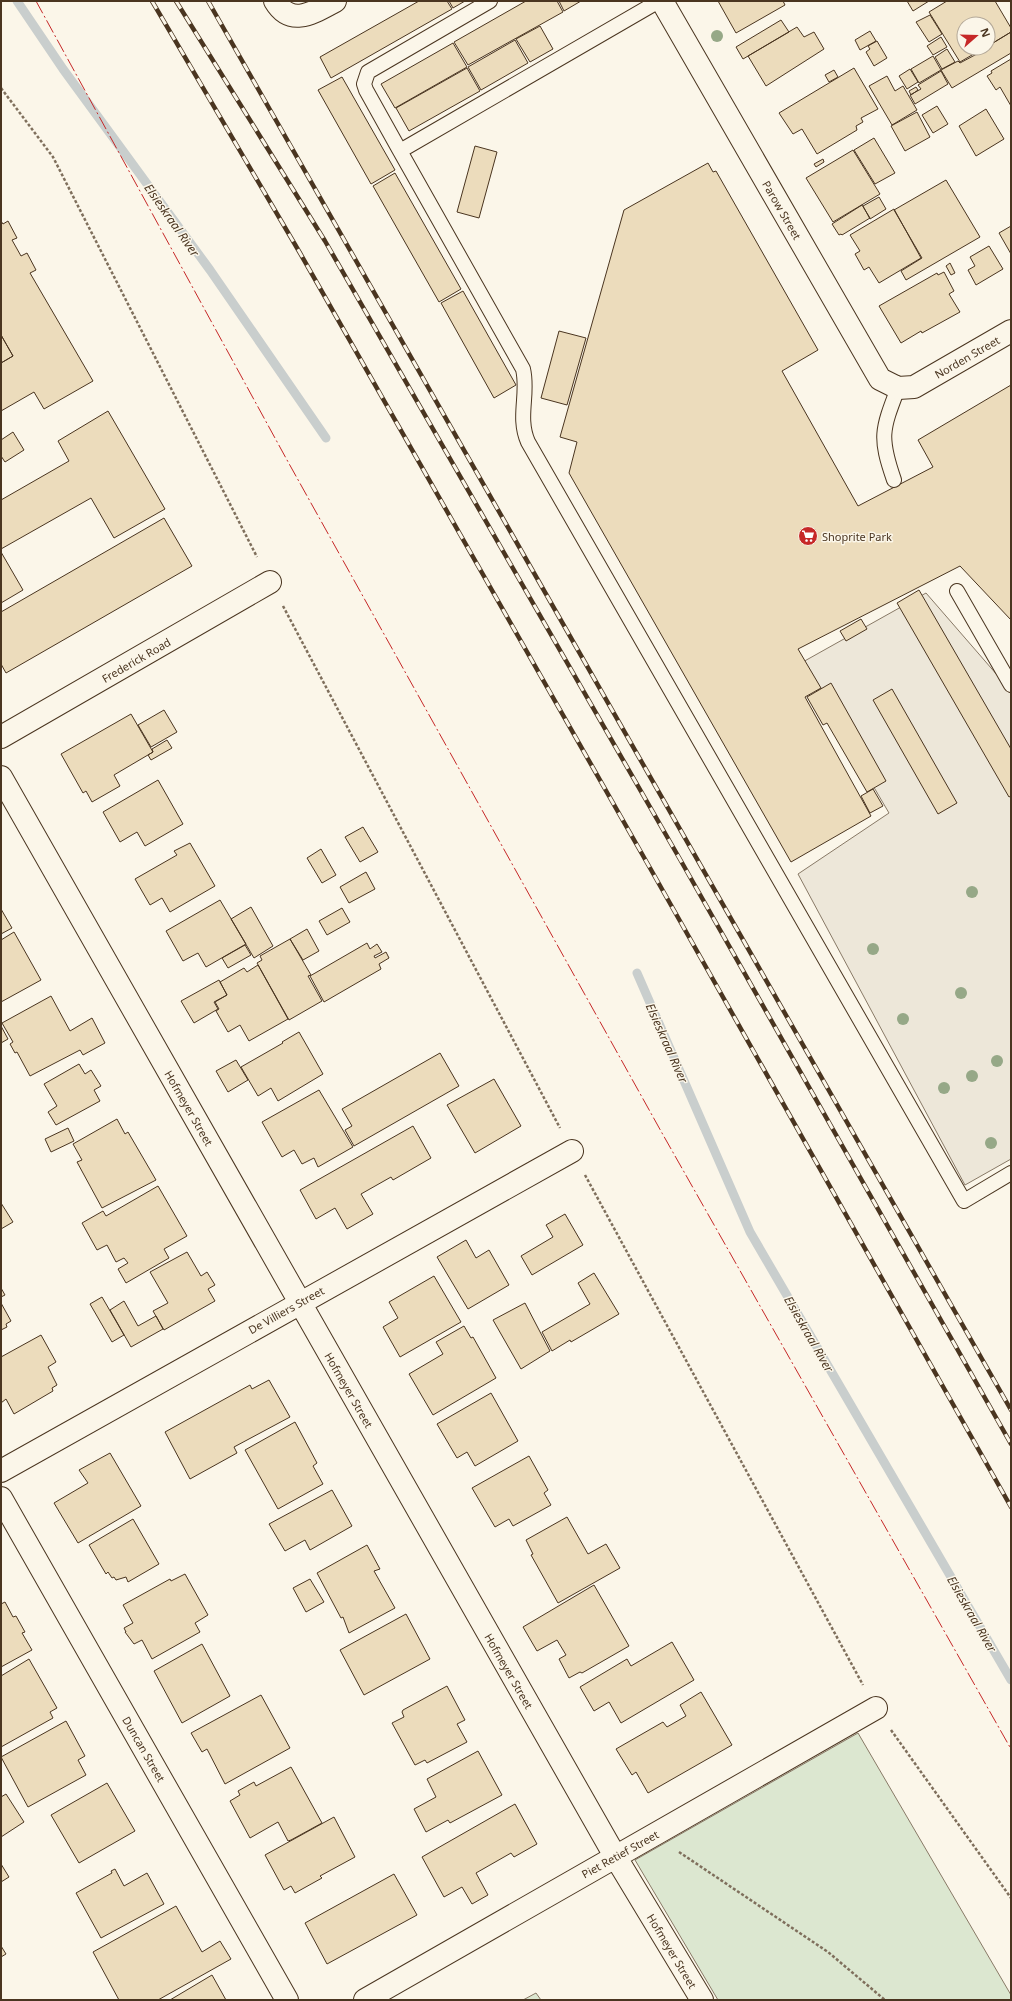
<svg xmlns="http://www.w3.org/2000/svg" width="1012" height="2001" font-family="'Noto Sans',sans-serif">
  <rect width="100%" height="100%" fill="#fbf6e9"/>
  <!-- green -->
  <path fill="#dce7d0" stroke="#887966" d="M 858,1733 L 1011,1995 L 1011,2000 L 718,2000 L 635,1860 Z
    M 536,1993 L 541,2000 L 523,2000 Z"/>
  <!-- parking -->
  <path fill="#ede7d9" stroke="#887966" d="M 926,593 L 1011,691 L 1011,1159 L 965,1185 L 798,874 L 889,813 L 801,663 Z"/>
  <g fill="none" stroke-linecap="round" stroke-linejoin="round">
    <!-- stream -->
    <path stroke="#c9cecd" stroke-width="9" d="M 17,1 L 63,69 L 210,270 L 326,438
      M 637,973 L 750,1232 L 1011,1680"/>
  </g>
  <!-- building -->
  <path fill="#ecdcbc" stroke="#4a3520" d="M 419,1 L 447,1 L 452,9 L 331,78 L 320,57 Z
    M 449,1 L 465,1 L 453,8 Z
    M 526,1 L 557,1 L 563,12 L 468,65 L 454,42 Z
    M 559,1 L 581,1 L 564,11 Z
    M 718,1 L 783,1 L 785,5 L 736,33 Z
    M 907,1 L 929,1 L 913,11 Z
    M 947,1 L 995,1 L 1011,28 L 1011,32 L 988,46 L 988,24 L 964,24 L 964,48 L 984,48 L 960,62 L 929,12 Z
    M 930,15 L 942,34 L 929,42 L 916,22 Z
    M 781,20 L 789,32 L 743,59 L 736,47 Z
    M 540,26 L 553,49 L 530,62 L 516,39 Z
    M 797,27 L 804,37 L 814,32 L 824,49 L 766,86 L 748,56 Z
    M 870,31 L 876,41 L 860,50 L 855,40 Z
    M 1011,32 L 1011,53 L 952,88 L 941,70 L 958,61 L 960,63 L 988,48 L 988,46 Z
    M 941,37 L 947,47 L 933,55 L 927,46 Z
    M 515,40 L 528,63 L 481,90 L 468,67 Z
    M 877,41 L 887,58 L 874,66 L 866,52 L 870,49 L 868,46 Z
    M 453,43 L 467,67 L 395,108 L 381,84 Z
    M 947,49 L 955,62 L 942,69 L 935,57 Z
    M 933,56 L 941,70 L 919,83 L 911,69 Z
    M 1011,59 L 1011,106 L 1000,87 L 996,90 L 987,76 L 992,73 L 991,71 Z
    M 467,68 L 480,91 L 409,131 L 396,108 Z
    M 854,68 L 878,109 L 861,118 L 863,122 L 856,126 L 857,130 L 817,154 L 802,129 L 793,134 L 779,113 Z
    M 910,69 L 918,82 L 907,89 L 899,76 Z
    M 834,70 L 838,77 L 829,82 L 825,75 Z
    M 941,71 L 948,84 L 915,104 L 910,95 L 921,89 L 918,85 Z
    M 887,76 L 895,91 L 903,86 L 917,110 L 892,125 L 869,86 Z
    M 342,77 L 395,170 L 371,184 L 318,90 Z
    M 916,87 L 918,90 L 911,95 L 909,91 Z
    M 937,106 L 948,124 L 933,133 L 922,115 Z
    M 986,109 L 1004,139 L 976,156 L 959,126 Z
    M 917,112 L 930,137 L 905,151 L 891,126 Z
    M 874,138 L 895,173 L 875,184 L 854,150 Z
    M 475,146 L 497,152 L 479,218 L 457,212 Z
    M 853,150 L 880,194 L 833,222 L 806,178 Z
    M 823,159 L 824,162 L 816,167 L 814,164 Z
    M 708,163 L 713,172 L 716,171 L 818,350 L 782,371 L 858,506 L 933,467 L 918,440 L 1011,385 L 1011,620 L 960,566 L 798,649 L 821,688 L 805,697 L 871,816 L 791,862 L 569,473 L 577,442 L 560,437 L 624,210 Z
    M 395,173 L 461,289 L 439,302 L 373,186 Z
    M 946,180 L 980,237 L 906,280 L 901,271 L 922,258 L 894,210 Z
    M 879,197 L 886,209 L 870,219 L 863,206 Z
    M 862,205 L 870,218 L 842,235 L 841,234 L 839,235 L 832,224 Z
    M 894,209 L 921,258 L 879,283 L 869,267 L 864,270 L 855,254 L 860,251 L 850,235 Z
    M 1,221 L 3,224 L 8,221 L 17,238 L 12,240 L 21,256 L 27,253 L 36,270 L 30,273 L 93,381 L 44,409 L 34,392 L 1,411 L 1,363 L 13,356 L 1,335 Z
    M 1011,226 L 1011,254 L 999,233 Z
    M 989,246 L 1003,269 L 976,285 L 968,270 L 975,266 L 970,257 Z
    M 950,263 L 955,273 L 951,275 L 946,266 Z
    M 944,272 L 954,291 L 949,294 L 960,312 L 922,333 L 921,331 L 901,343 L 879,306 L 937,273 L 938,275 Z
    M 463,291 L 516,385 L 494,398 L 441,303 Z
    M 559,331 L 586,338 L 567,405 L 541,398 Z
    M 1,335 L 13,356 L 1,363 Z
    M 108,411 L 165,509 L 114,538 L 91,498 L 1,549 L 1,500 L 69,461 L 58,441 Z
    M 13,432 L 24,450 L 5,462 L 1,456 L 1,440 Z
    M 164,518 L 192,566 L 6,673 L 1,664 L 1,612 Z
    M 1,552 L 23,590 L 1,603 Z
    M 919,590 L 1011,749 L 1011,796 L 1009,797 L 897,603 Z
    M 861,619 L 867,629 L 846,641 L 840,631 Z
    M 831,683 L 886,781 L 867,792 L 827,723 L 823,725 L 807,697 Z
    M 892,689 L 957,803 L 938,814 L 873,700 Z
    M 164,710 L 177,732 L 151,747 L 138,725 Z
    M 131,714 L 153,752 L 114,775 L 120,786 L 92,802 L 86,791 L 83,793 L 61,754 Z
    M 167,740 L 172,748 L 151,760 L 148,755 L 153,752 L 152,749 Z
    M 158,780 L 183,824 L 145,846 L 137,832 L 120,842 L 103,812 Z
    M 873,789 L 883,806 L 870,813 L 861,796 Z
    M 363,827 L 378,852 L 360,862 L 345,837 Z
    M 190,843 L 215,886 L 170,912 L 162,898 L 150,905 L 135,879 L 177,855 L 174,851 Z
    M 321,849 L 336,875 L 322,883 L 307,858 Z
    M 366,872 L 375,889 L 349,903 L 340,887 Z
    M 220,900 L 246,944 L 206,967 L 198,953 L 183,961 L 166,931 Z
    M 251,907 L 273,946 L 254,958 L 231,919 Z
    M 342,908 L 350,922 L 327,935 L 319,921 Z
    M 1,909 L 12,928 L 1,934 Z
    M 307,929 L 319,951 L 303,960 L 290,939 Z
    M 14,932 L 41,980 L 1,1002 L 1,940 Z
    M 290,939 L 311,975 L 308,976 L 322,1001 L 289,1020 L 257,963 L 262,960 L 260,956 Z
    M 367,943 L 370,949 L 377,944 L 382,952 L 374,956 L 375,958 L 386,952 L 389,958 L 379,964 L 381,969 L 324,1002 L 310,976 Z
    M 245,945 L 251,955 L 228,968 L 222,958 Z
    M 258,965 L 288,1019 L 249,1041 L 240,1025 L 228,1032 L 216,1011 L 219,1009 L 215,1002 L 227,995 L 220,982 L 244,968 L 247,972 Z
    M 219,980 L 227,995 L 214,1002 L 218,1009 L 194,1023 L 181,1001 Z
    M 51,996 L 70,1031 L 92,1018 L 105,1043 L 83,1055 L 80,1050 L 30,1076 L 17,1052 L 15,1053 L 10,1044 L 13,1042 L 2,1023 Z
    M 1,1026 L 8,1039 L 1,1043 Z
    M 299,1032 L 323,1074 L 278,1101 L 271,1088 L 258,1096 L 241,1067 L 283,1043 L 282,1042 Z
    M 440,1053 L 459,1086 L 354,1146 L 345,1130 L 352,1126 L 342,1109 Z
    M 236,1060 L 248,1080 L 228,1092 L 216,1071 Z
    M 79,1064 L 85,1074 L 91,1070 L 101,1086 L 94,1090 L 100,1101 L 56,1125 L 48,1112 L 57,1106 L 44,1084 Z
    M 494,1079 L 521,1126 L 475,1153 L 447,1105 Z
    M 319,1090 L 353,1147 L 318,1167 L 314,1158 L 302,1164 L 294,1150 L 282,1157 L 262,1122 Z
    M 117,1119 L 125,1134 L 128,1132 L 156,1180 L 102,1208 L 77,1162 L 82,1160 L 73,1144 Z
    M 413,1126 L 431,1158 L 393,1180 L 391,1177 L 361,1194 L 373,1214 L 347,1229 L 335,1208 L 316,1219 L 300,1190 Z
    M 68,1128 L 74,1141 L 51,1152 L 45,1139 Z
    M 158,1186 L 187,1236 L 164,1249 L 169,1258 L 126,1283 L 118,1269 L 128,1263 L 124,1258 L 116,1262 L 107,1245 L 97,1250 L 82,1223 L 103,1211 L 106,1216 Z
    M 1,1203 L 13,1222 L 1,1229 Z
    M 565,1214 L 583,1245 L 532,1275 L 521,1256 L 553,1237 L 546,1225 Z
    M 466,1240 L 476,1258 L 489,1250 L 509,1285 L 468,1309 L 437,1257 Z
    M 187,1252 L 201,1276 L 207,1272 L 215,1285 L 208,1289 L 215,1301 L 164,1330 L 153,1311 L 168,1303 L 150,1272 Z
    M 594,1273 L 619,1314 L 571,1342 L 570,1340 L 552,1351 L 542,1332 L 590,1304 L 578,1283 Z
    M 434,1276 L 461,1322 L 400,1357 L 383,1327 L 398,1318 L 389,1302 Z
    M 1,1288 L 5,1295 L 1,1297 Z
    M 102,1297 L 124,1335 L 112,1342 L 90,1304 Z
    M 124,1301 L 138,1326 L 156,1316 L 163,1329 L 131,1347 L 110,1310 Z
    M 1,1303 L 11,1321 L 6,1324 L 7,1327 L 1,1330 Z
    M 525,1303 L 550,1351 L 521,1369 L 493,1320 Z
    M 464,1326 L 471,1338 L 473,1337 L 496,1378 L 433,1415 L 409,1374 L 443,1354 L 436,1342 Z
    M 41,1335 L 56,1362 L 48,1367 L 57,1385 L 52,1388 L 53,1391 L 14,1414 L 6,1399 L 1,1403 L 1,1357 Z
    M 269,1380 L 290,1417 L 234,1447 L 237,1453 L 190,1479 L 165,1432 L 250,1385 L 252,1389 Z
    M 491,1393 L 518,1441 L 475,1466 L 467,1452 L 457,1458 L 437,1424 Z
    M 295,1422 L 317,1463 L 313,1466 L 323,1484 L 278,1509 L 245,1450 Z
    M 110,1453 L 141,1506 L 78,1543 L 54,1503 L 88,1483 L 79,1470 Z
    M 529,1456 L 548,1490 L 544,1493 L 551,1505 L 513,1526 L 509,1519 L 495,1527 L 472,1488 Z
    M 332,1490 L 352,1526 L 310,1550 L 305,1540 L 285,1551 L 269,1524 Z
    M 567,1517 L 588,1554 L 606,1544 L 620,1568 L 558,1603 L 531,1555 L 533,1554 L 526,1540 Z
    M 133,1519 L 159,1564 L 128,1582 L 126,1577 L 116,1580 L 114,1577 L 112,1578 L 108,1572 L 106,1574 L 89,1545 Z
    M 367,1545 L 380,1569 L 374,1571 L 395,1608 L 349,1633 L 343,1617 L 341,1618 L 317,1573 Z
    M 185,1574 L 208,1615 L 195,1623 L 200,1632 L 152,1659 L 142,1640 L 134,1644 L 125,1632 L 126,1632 L 124,1628 L 133,1623 L 123,1605 L 170,1579 L 171,1581 Z
    M 310,1579 L 324,1602 L 306,1612 L 293,1588 Z
    M 594,1585 L 629,1646 L 582,1673 L 580,1672 L 569,1678 L 559,1659 L 566,1655 L 557,1640 L 537,1651 L 523,1627 Z
    M 5,1602 L 13,1617 L 16,1616 L 25,1632 L 22,1633 L 32,1650 L 1,1667 L 1,1604 Z
    M 406,1614 L 430,1659 L 364,1695 L 340,1650 Z
    M 672,1642 L 694,1680 L 621,1723 L 609,1702 L 594,1711 L 580,1687 L 627,1659 L 631,1666 Z
    M 202,1644 L 230,1696 L 182,1723 L 154,1671 Z
    M 29,1659 L 57,1708 L 50,1712 L 53,1718 L 1,1747 L 1,1676 Z
    M 447,1686 L 465,1720 L 457,1724 L 467,1742 L 427,1763 L 425,1760 L 415,1765 L 392,1723 L 404,1717 L 402,1712 L 403,1710 Z
    M 701,1692 L 732,1745 L 648,1793 L 636,1772 L 632,1775 L 616,1749 L 663,1722 L 667,1727 L 686,1716 L 680,1705 Z
    M 261,1695 L 290,1748 L 225,1784 L 207,1749 L 202,1752 L 191,1733 Z
    M 66,1721 L 85,1756 L 78,1760 L 86,1775 L 28,1807 L 1,1757 Z
    M 478,1751 L 502,1795 L 450,1823 L 448,1820 L 426,1832 L 414,1809 L 436,1797 L 427,1779 Z
    M 291,1767 L 322,1823 L 291,1840 L 288,1841 L 278,1822 L 250,1838 L 230,1801 L 240,1795 L 238,1791 L 254,1782 L 256,1786 Z
    M 107,1783 L 135,1831 L 79,1863 L 51,1815 Z
    M 6,1794 L 24,1822 L 1,1837 L 1,1797 Z
    M 515,1804 L 537,1844 L 514,1857 L 511,1853 L 476,1873 L 488,1895 L 472,1904 L 462,1887 L 444,1897 L 422,1857 Z
    M 334,1817 L 355,1857 L 320,1876 L 322,1878 L 295,1893 L 291,1886 L 284,1890 L 265,1855 Z
    M 1,1864 L 9,1877 L 1,1882 Z
    M 115,1869 L 124,1886 L 147,1873 L 164,1904 L 101,1938 L 76,1893 L 112,1873 L 111,1871 Z
    M 394,1874 L 417,1915 L 327,1964 L 305,1923 Z
    M 176,1906 L 202,1952 L 220,1941 L 231,1959 L 158,2000 L 119,2000 L 93,1952 Z
    M 1,1946 L 6,1954 L 1,1957 Z
    M 212,1975 L 226,2000 L 170,2000 Z"/>
  <g fill="none" stroke-linecap="round" stroke-linejoin="round">
    <defs>
      <path id="lane" d="M 659,1 L 400,151 L 523,369 C 529,394 517,417 528,442 L 964,1201 L 1011,1173
        M 400,151 L 366,90 L 364,84 L 368,72 L 490,1
        M 894,480 C 879,437 882,430 898,388
        M 957,591 L 1011,685"/>
      <path id="street" d="M 275,1 C 291,28 314,12 335,1
        M 662,1 L 880,379 L 898,388 L 914,387 L 1011,331
        M 1,737 L 270,582
        M 1,777 L 615,1856 L 702,2000
        M 1,1471 L 572,1151
        M 1,1498 L 287,2000
        M 365,2000 L 876,1708"/>
    </defs>
    <!-- lane casing -->
    <use href="#lane" stroke="#4a3520" stroke-width="16"/>
    <!-- street casing -->
    <use href="#street" stroke="#4a3520" stroke-width="24"/>
    <!-- path -->
    <path stroke="#7f6f5c" stroke-width="2.5" stroke-dasharray="3 2" stroke-linecap="butt" d="M 1,88 L 53,157 L 257,557
      M 283,606 L 560,1128
      M 585,1175 L 863,1685
      M 891,1730 L 1011,1898
      M 679,1852 L 828,1952 L 885,2000"/>
    <!-- lane -->
    <use href="#lane" stroke="#fbf6e9" stroke-width="14"/>
    <!-- street -->
    <use href="#street" stroke="#fbf6e9" stroke-width="22"/>
    <defs>
      <path id="rail" d="M 152,1 L 300,253 L 654,875 L 1011,1507
        M 176,1 L 325,241 L 681,861 L 1011,1444
        M 208,1 L 1011,1410"/>
    </defs>
    <!-- rail casing -->
    <use href="#rail" stroke="#4a3520" stroke-width="4.5"/>
    <!-- rail -->
    <use href="#rail" stroke="#fbf6e9" stroke-width="3" stroke-dasharray="9" stroke-linecap="butt"/>
    <!-- power -->
    <path stroke="#c62828" stroke-width="1" stroke-dasharray="14 3 2 3" stroke-linecap="butt" d="M 36,1 L 287,460 L 662,1133 L 1011,1749"/>
  </g>
  <!-- trees -->
  <g fill="#96a887">
    <circle cx="717" cy="36" r="6"/>
    <circle cx="972" cy="892" r="6"/>
    <circle cx="873" cy="949" r="6"/>
    <circle cx="961" cy="993" r="6"/>
    <circle cx="903" cy="1019" r="6"/>
    <circle cx="997" cy="1061" r="6"/>
    <circle cx="972" cy="1076" r="6"/>
    <circle cx="944" cy="1088" r="6"/>
    <circle cx="991" cy="1143" r="6"/>
  </g>
  <!-- icons -->
  <defs>
    <symbol id="supermarket-disc" viewBox="-11 -11 22 22"><circle r="9.5" fill="#c62828" stroke="#fbf6e9"/><path d="M-6-5.5h2.5l.6 2H6L4.5 2H-2.5L-4.4-4H-6ZM-1.5 3.2a1.3 1.3 0 1 0 .1 0ZM3 3.2a1.3 1.3 0 1 0 .1 0Z" fill="#fff"/></symbol>
  </defs>
  <g fill-rule="evenodd">
    <use href="#supermarket-disc" x="797" y="525" width="22" height="22"/>
  </g>
  <g text-anchor="middle" dominant-baseline="central" stroke-width="3" stroke-linejoin="round" paint-order="stroke">
    <!-- street labels -->
    <g font-size="11" fill="#4a3520" stroke="#fbf6e9">
      <text transform="translate(782 210) rotate(60)">Parow Street</text>
      <text transform="translate(967 357) rotate(-30)">Norden Street</text>
      <text transform="translate(136 660) rotate(-30)">Frederick Road</text>
      <text transform="translate(189 1108) rotate(60)">Hofmeyer Street</text>
      <text transform="translate(286 1310) rotate(-29)">De Villiers Street</text>
      <text transform="translate(349 1390) rotate(60)">Hofmeyer Street</text>
      <text transform="translate(509 1671) rotate(60)">Hofmeyer Street</text>
      <text transform="translate(144 1749) rotate(60)">Duncan Street</text>
      <text transform="translate(620 1854) rotate(-29)">Piet Retief Street</text>
      <text transform="translate(672 1951) rotate(59)">Hofmeyer Street</text>
    </g>
    <!-- poi labels -->
    <g font-size="11" fill="#4a3520" stroke="#fbf6e9" text-anchor="start">
      <text x="822" y="536">Shoprite Park</text>
    </g>
    <!-- water labels -->
    <g font-size="12" font-style="italic" fill="#4a3520" stroke="#fbf6e9">
      <text transform="translate(172 220) rotate(55)">Elsieskraal River</text>
      <text transform="translate(667 1043) rotate(66)">Elsieskraal River</text>
      <text transform="translate(809 1334) rotate(60)">Elsieskraal River</text>
      <text transform="translate(972 1614) rotate(60)">Elsieskraal River</text>
    </g>
  </g>
  <!-- border -->
  <rect width="1012" height="2001" fill="none" stroke="#4a3520" stroke-width="4"/>
  <!-- north arrow -->
  <g transform="translate(976 36) rotate(70)"><circle r="19" fill="#fbf6e9" stroke="#b4a999"/>
  <path d="M0-3L7 15L0 10L-7 15Z" fill="#c62828"/>
  <text y="-6" font-size="11" font-weight="bold" text-anchor="middle" fill="#4a3520">N</text>
  </g>
</svg>
